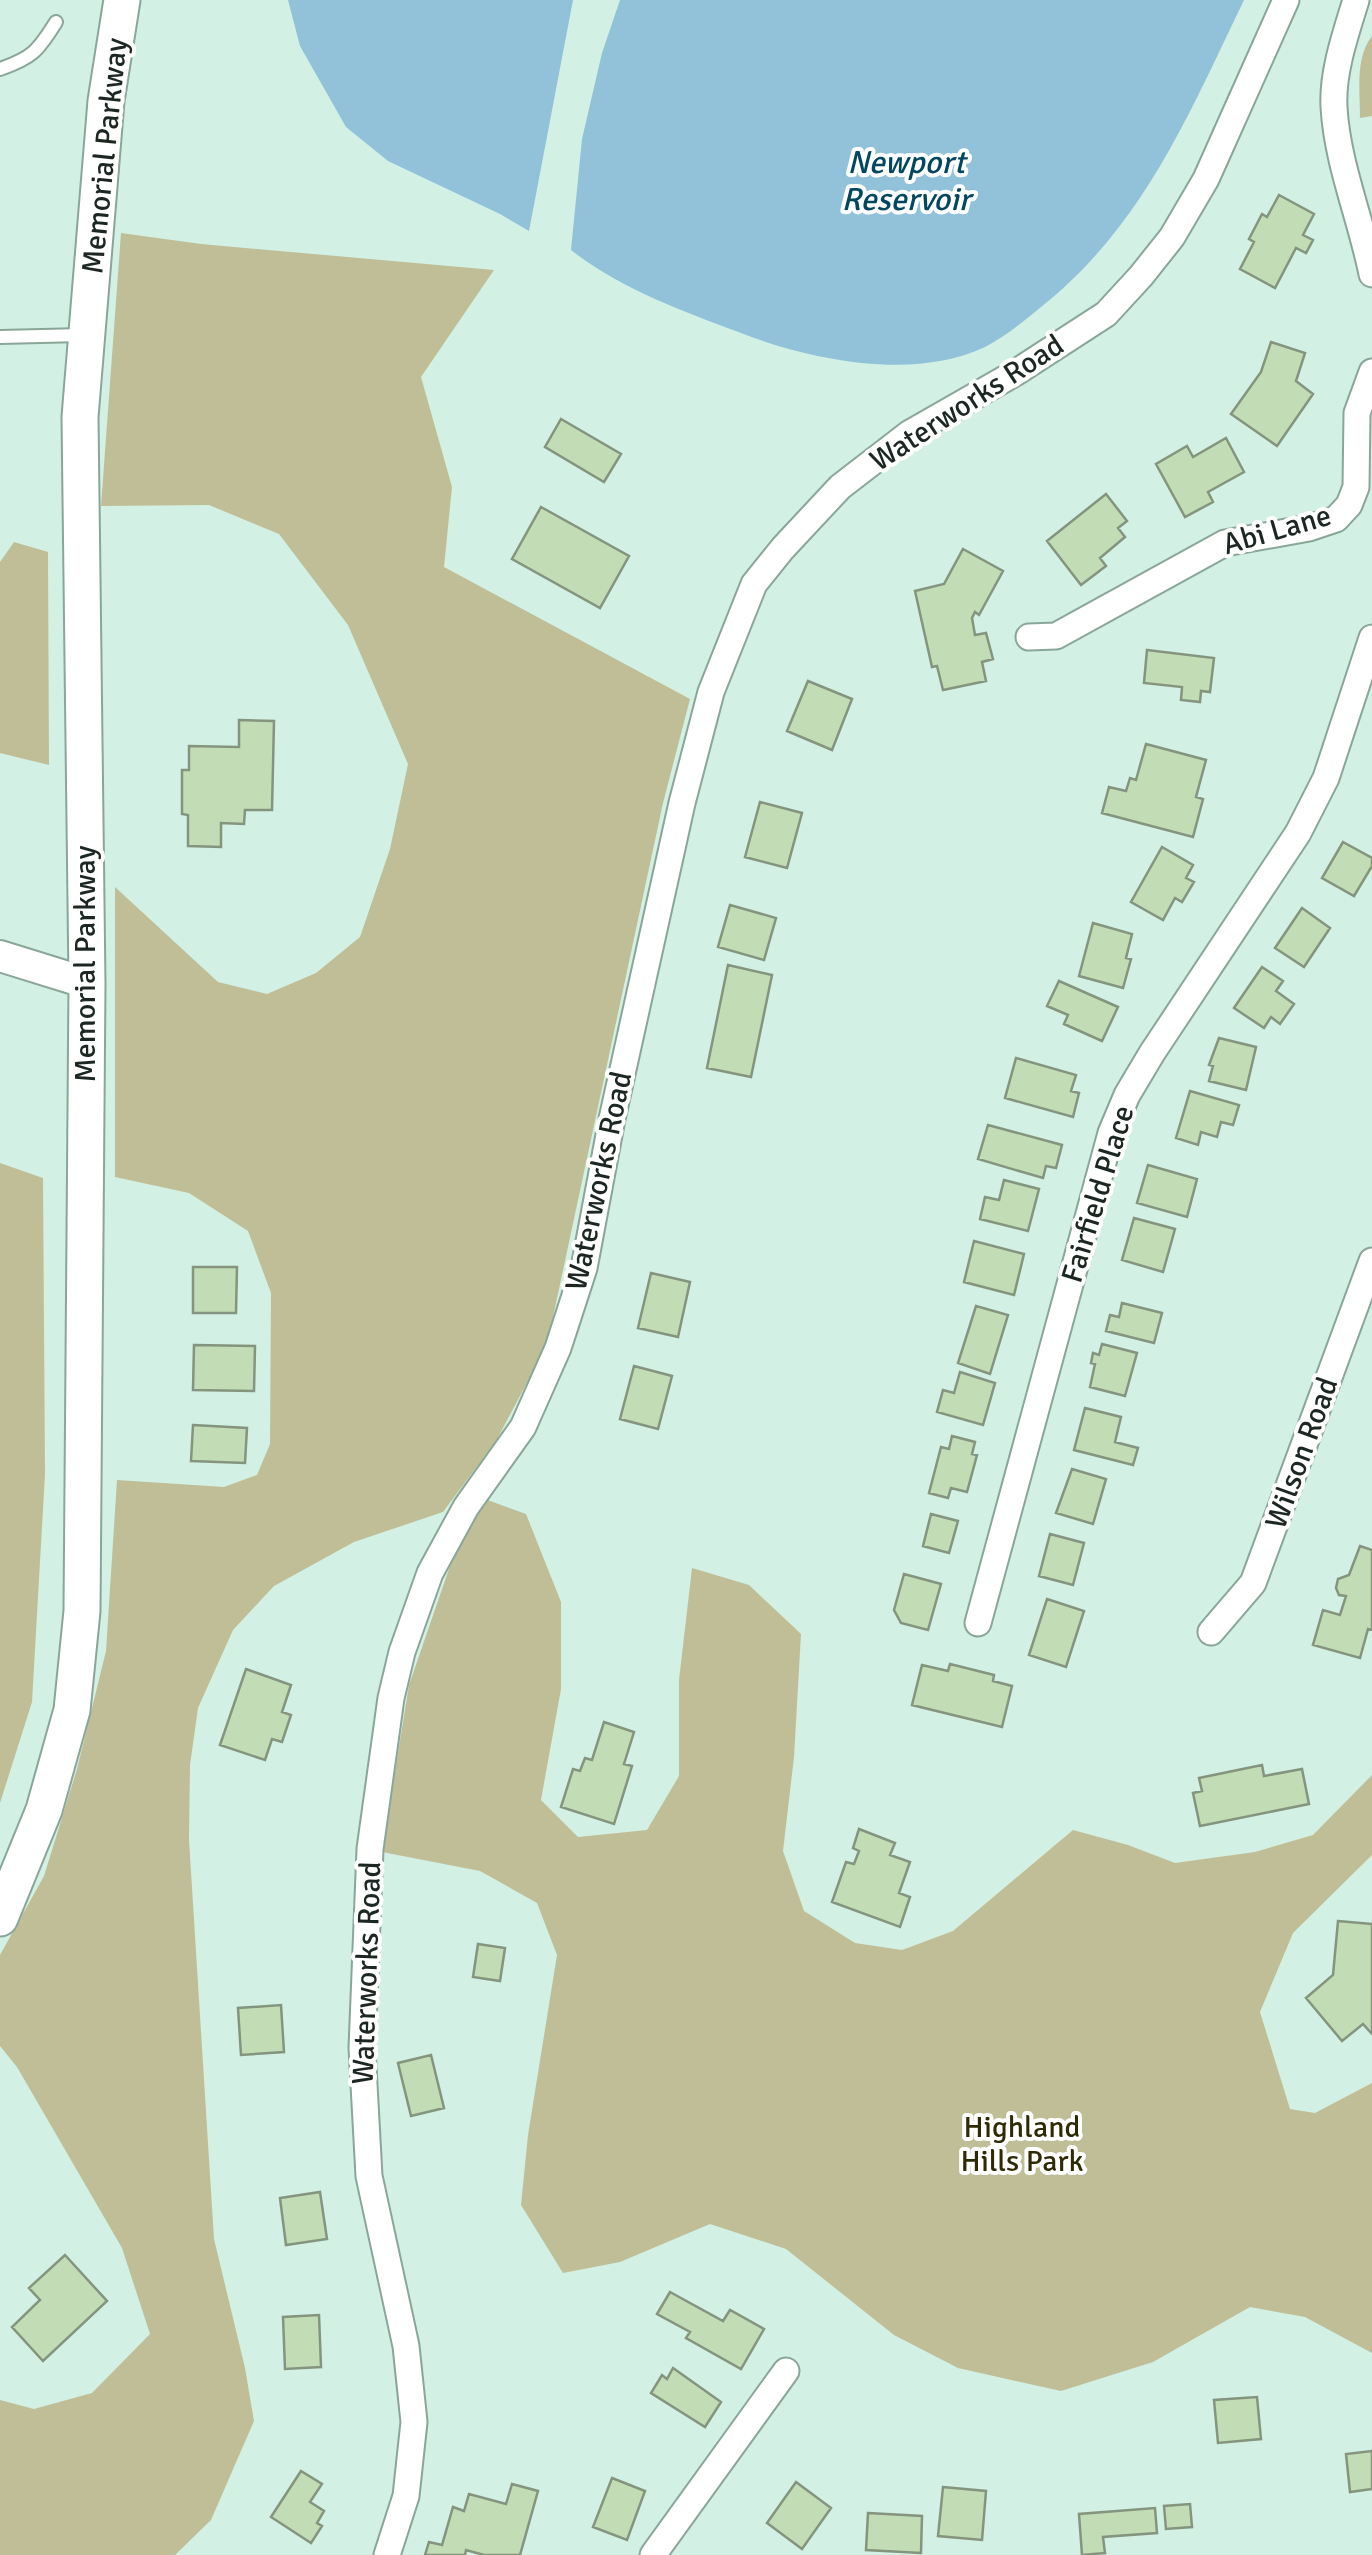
<svg xmlns="http://www.w3.org/2000/svg" width="1372" height="2555" font-family="Signika,sans-serif">
  <rect width="100%" height="100%" fill="#d2f0e3"/>
  <!-- green -->
  <path fill="#c0be97" d="M 1372,36 L 1372,116 L 1360,118 C 1360,90 1355,58 1372,36 Z
    M 121,233 L 201,244 L 494,270 L 421,377 L 452,487 L 444,567 L 690,699 L 663,803 L 547,1345 L 496,1441 L 443,1512 L 354,1542 L 274,1586 L 233,1630 L 198,1708 L 190,1765 L 189,1840 L 214,2239 L 245,2368 L 254,2421 L 211,2520 L 175,2555 L 0,2555 L 0,2400 L 34,2409 L 92,2393 L 150,2334 L 122,2248 L 17,2067 L 0,2046 L 0,1955 L 44,1876 L 77,1769 L 106,1651 L 117,1480 L 224,1487 L 257,1475 L 270,1444 L 271,1293 L 248,1231 L 189,1193 L 115,1177 L 115,887 L 218,982 L 267,994 L 316,973 L 360,937 L 390,849 L 408,764 L 348,625 L 279,534 L 209,505 L 101,506 Z
    M 14,542 L 48,552 L 49,765 L 0,753 L 0,562 Z
    M 0,1163 L 43,1178 L 45,1474 L 32,1702 L 0,1803 Z
    M 485,1499 L 526,1514 L 561,1602 L 561,1689 L 541,1800 L 578,1837 L 647,1830 L 679,1776 L 679,1680 L 692,1568 L 749,1585 L 801,1634 L 794,1757 L 783,1851 L 804,1911 L 855,1943 L 902,1950 L 953,1931 L 1073,1830 L 1128,1845 L 1175,1863 L 1255,1852 L 1313,1835 L 1372,1775 L 1372,1855 L 1293,1933 L 1260,2012 L 1290,2109 L 1315,2113 L 1372,2083 L 1372,2353 L 1305,2317 L 1250,2307 L 1153,2362 L 1061,2391 L 958,2368 L 894,2335 L 786,2249 L 710,2224 L 620,2262 L 563,2273 L 521,2205 L 528,2135 L 557,1955 L 537,1903 L 480,1871 L 382,1852 L 409,1685 L 451,1563 Z"/>
  <!-- water -->
  <path fill="#91c2d9" d="M 288,0 L 573,0 L 529,231 L 500,214 L 388,161 L 346,127 L 300,46 Z
    M 620,0 L 1244,0 C 1189,114 1143,226 1041,307 C 1024,321 1005,337 985,347 C 915,381 810,360 741,333 C 682,311 621,289 571,250 L 582,139 L 602,53 Z"/>
  <!-- building -->
  <path fill="#c2ddb5" stroke="#85947e" stroke-width="2.5" d="M 1279,195 L 1314,214 L 1303,235 L 1313,240 L 1306,253 L 1296,248 L 1275,288 L 1240,269 L 1254,242 L 1249,239 L 1262,214 L 1267,217 Z
    M 1271,342 L 1305,353 L 1296,381 L 1313,394 L 1277,446 L 1231,414 L 1261,372 Z
    M 561,419 L 621,454 L 604,482 L 545,447 Z
    M 1226,438 L 1244,472 L 1208,492 L 1213,502 L 1185,517 L 1156,464 L 1187,446 L 1193,457 Z
    M 1106,494 L 1127,521 L 1118,528 L 1125,537 L 1100,558 L 1106,566 L 1081,585 L 1047,541 Z
    M 541,507 L 629,556 L 600,608 L 512,559 Z
    M 963,549 L 1003,571 L 979,615 L 975,612 L 972,618 L 975,635 L 986,633 L 993,659 L 982,662 L 986,681 L 943,690 L 937,666 L 932,667 L 915,591 L 944,584 Z
    M 1147,650 L 1214,658 L 1210,692 L 1201,691 L 1200,702 L 1181,700 L 1182,687 L 1144,683 Z
    M 808,681 L 852,699 L 832,750 L 787,731 Z
    M 239,720 L 274,721 L 272,810 L 245,810 L 244,824 L 221,823 L 221,847 L 188,846 L 188,815 L 182,814 L 182,770 L 189,770 L 189,746 L 239,747 Z
    M 1146,744 L 1206,760 L 1196,797 L 1203,799 L 1193,837 L 1102,813 L 1109,787 L 1126,791 L 1130,778 L 1136,780 Z
    M 760,802 L 802,813 L 787,868 L 745,857 Z
    M 1343,842 L 1372,858 L 1372,866 L 1354,896 L 1322,878 Z
    M 1162,847 L 1193,865 L 1186,878 L 1194,882 L 1182,902 L 1175,898 L 1163,920 L 1131,902 Z
    M 730,905 L 776,918 L 764,960 L 718,947 Z
    M 1302,908 L 1330,928 L 1304,967 L 1275,948 Z
    M 1093,923 L 1132,934 L 1126,958 L 1131,959 L 1123,988 L 1079,976 Z
    M 728,965 L 772,975 L 751,1077 L 707,1068 Z
    M 1262,967 L 1283,981 L 1276,991 L 1294,1004 L 1280,1024 L 1271,1017 L 1264,1028 L 1234,1008 Z
    M 1059,981 L 1118,1007 L 1102,1041 L 1064,1024 L 1068,1015 L 1047,1006 Z
    M 1219,1038 L 1256,1047 L 1246,1090 L 1209,1081 L 1213,1066 L 1209,1065 Z
    M 1016,1058 L 1076,1075 L 1071,1091 L 1079,1093 L 1073,1117 L 1005,1098 Z
    M 1190,1091 L 1239,1105 L 1233,1125 L 1221,1122 L 1217,1137 L 1201,1132 L 1198,1145 L 1176,1138 Z
    M 988,1125 L 1062,1145 L 1056,1168 L 1046,1166 L 1043,1178 L 978,1159 Z
    M 1148,1165 L 1197,1179 L 1187,1217 L 1137,1203 Z
    M 1004,1180 L 1039,1189 L 1028,1231 L 980,1219 L 985,1197 L 999,1200 Z
    M 1134,1218 L 1175,1229 L 1163,1272 L 1122,1260 Z
    M 974,1241 L 1024,1254 L 1014,1295 L 964,1282 Z
    M 193,1267 L 237,1267 L 236,1313 L 193,1313 Z
    M 651,1273 L 690,1282 L 678,1337 L 638,1328 Z
    M 1122,1303 L 1162,1313 L 1154,1343 L 1106,1331 L 1110,1315 L 1119,1317 Z
    M 976,1306 L 1008,1315 L 990,1374 L 958,1363 Z
    M 1102,1344 L 1137,1353 L 1125,1396 L 1090,1387 L 1095,1364 L 1091,1363 L 1093,1353 L 1099,1355 Z
    M 194,1345 L 255,1346 L 254,1391 L 193,1390 Z
    M 634,1366 L 672,1376 L 658,1429 L 620,1419 Z
    M 960,1372 L 995,1383 L 983,1425 L 937,1412 L 943,1390 L 954,1393 Z
    M 1085,1408 L 1121,1417 L 1115,1442 L 1138,1448 L 1133,1465 L 1074,1450 Z
    M 193,1425 L 247,1428 L 245,1463 L 191,1461 Z
    M 952,1436 L 975,1442 L 972,1454 L 977,1455 L 967,1492 L 951,1488 L 948,1498 L 929,1493 L 941,1447 L 949,1449 Z
    M 1072,1469 L 1106,1479 L 1093,1524 L 1056,1513 Z
    M 931,1514 L 958,1521 L 949,1553 L 923,1546 Z
    M 1050,1534 L 1084,1543 L 1073,1585 L 1039,1576 Z
    M 1360,1546 L 1372,1550 L 1372,1630 L 1368,1629 L 1360,1658 L 1313,1645 L 1323,1610 L 1340,1615 L 1346,1596 L 1339,1595 L 1336,1588 L 1338,1579 L 1349,1575 Z
    M 904,1574 L 941,1584 L 928,1630 L 901,1623 L 894,1610 Z
    M 1047,1599 L 1084,1611 L 1066,1667 L 1029,1655 Z
    M 950,1664 L 994,1675 L 993,1681 L 1012,1686 L 1002,1727 L 912,1705 L 922,1665 L 948,1671 Z
    M 246,1669 L 291,1685 L 282,1712 L 291,1715 L 282,1742 L 272,1739 L 265,1760 L 220,1745 Z
    M 604,1722 L 634,1732 L 624,1764 L 632,1766 L 614,1824 L 561,1807 L 573,1769 L 580,1771 L 585,1758 L 592,1760 Z
    M 1262,1765 L 1264,1776 L 1302,1769 L 1309,1804 L 1200,1826 L 1193,1793 L 1202,1791 L 1199,1778 Z
    M 859,1829 L 895,1843 L 890,1855 L 910,1862 L 899,1893 L 910,1897 L 900,1927 L 832,1902 L 846,1862 L 854,1864 L 859,1851 L 853,1848 Z
    M 1338,1921 L 1372,1924 L 1372,2034 L 1363,2024 L 1342,2041 L 1306,1998 L 1333,1975 Z
    M 478,1944 L 505,1948 L 500,1981 L 473,1977 Z
    M 281,2005 L 284,2052 L 241,2055 L 238,2008 Z
    M 431,2055 L 444,2108 L 411,2116 L 398,2063 Z
    M 320,2192 L 327,2239 L 286,2245 L 280,2198 Z
    M 65,2255 L 107,2301 L 43,2361 L 12,2327 L 40,2300 L 29,2288 Z
    M 670,2292 L 723,2321 L 730,2310 L 764,2329 L 741,2369 L 686,2338 L 690,2332 L 657,2314 Z
    M 319,2315 L 321,2367 L 285,2369 L 283,2317 Z
    M 673,2368 L 721,2402 L 705,2427 L 651,2393 L 662,2375 L 667,2379 Z
    M 1257,2397 L 1261,2439 L 1218,2443 L 1214,2400 Z
    M 1372,2451 L 1372,2489 L 1350,2492 L 1346,2454 Z
    M 301,2471 L 322,2484 L 310,2502 L 324,2511 L 317,2523 L 322,2526 L 311,2543 L 271,2517 Z
    M 612,2478 L 645,2491 L 627,2540 L 593,2527 Z
    M 796,2482 L 831,2508 L 802,2549 L 767,2523 Z
    M 512,2484 L 538,2491 L 520,2555 L 484,2555 L 466,2550 L 465,2555 L 425,2555 L 429,2542 L 442,2545 L 453,2507 L 464,2511 L 469,2494 L 506,2504 Z
    M 943,2487 L 986,2491 L 982,2540 L 938,2536 Z
    M 1190,2504 L 1192,2527 L 1166,2529 L 1164,2506 Z
    M 1155,2508 L 1157,2533 L 1103,2537 L 1105,2553 L 1082,2555 L 1079,2514 Z
    M 868,2513 L 922,2516 L 921,2553 L 866,2550 Z"/>
  <g fill="none" stroke-linecap="round" stroke-linejoin="round">
    <defs>
      <path id="service" d="M 0,69 C 32,58 38,51 56,22
        M 0,337 L 83,335"/>
      <path id="minor" d="M 1356,0 C 1346,33 1332,72 1334,107 C 1337,163 1361,219 1372,274
        M 1029,637 L 1056,636 L 1225,543 L 1309,528 L 1336,519 L 1349,505 L 1356,487 L 1357,413 L 1372,372
        M 978,1623 L 1111,1133 L 1127,1095 L 1152,1053 L 1298,833 L 1326,778 L 1372,638
        M 1211,1632 L 1253,1583 L 1372,1261
        M 387,2555 L 406,2496 L 414,2422 L 406,2346 L 369,2176 L 362,2048 L 370,1849 L 391,1698 L 402,1652 L 430,1573 L 466,1507 L 523,1427 L 558,1348 L 584,1268 L 612,1119 L 682,803 L 711,692 L 754,584 L 783,548 L 840,487 L 910,433 L 1015,373 L 1106,314 L 1141,276 L 1172,237 L 1206,179 L 1286,0
        M 653,2555 L 786,2371"/>
      <path id="tertiary" d="M 0,956 L 87,983"/>
      <path id="secondary" d="M 0,1918 L 44,1810 L 72,1710 L 82,1611 L 87,983 L 80,417 L 106,101 L 122,0"/>
    </defs>
    <!-- service casing -->
    <use href="#service" stroke="#89a699" stroke-width="16"/>
    <!-- minor casing -->
    <use href="#minor" stroke="#89a699" stroke-width="29"/>
    <!-- tertiary casing -->
    <use href="#tertiary" stroke="#89a699" stroke-width="34"/>
    <!-- secondary casing -->
    <use href="#secondary" stroke="#89a699" stroke-width="39"/>
    <!-- service -->
    <use href="#service" stroke="#fff" stroke-width="12"/>
    <!-- minor -->
    <use href="#minor" stroke="#fff" stroke-width="25"/>
    <!-- tertiary -->
    <use href="#tertiary" stroke="#fff" stroke-width="30"/>
    <!-- secondary -->
    <use href="#secondary" stroke="#fff" stroke-width="35"/>
  </g>
  <g text-anchor="middle" dominant-baseline="central" stroke-width="8" stroke-linejoin="round" paint-order="stroke">
    <!-- street labels -->
    <g font-size="30" fill="#1c2722" stroke="#fff">
      <text transform="translate(105 156) rotate(-84)">Memorial Parkway</text>
      <text transform="translate(967 403) rotate(-33)">Waterworks Road</text>
      <text transform="translate(1277 530) rotate(-16)">Abi Lane</text>
      <text transform="translate(85 964) rotate(-90)">Memorial Parkway</text>
      <text transform="translate(599 1181) rotate(-78)">Waterworks Road</text>
      <text transform="translate(1098 1194) rotate(-73)">Fairfield Place</text>
      <text transform="translate(1302 1453) rotate(-70)">Wilson Road</text>
      <text transform="translate(367 1973) rotate(-88)">Waterworks Road</text>
    </g>
    <!-- park labels -->
    <g font-size="30" fill="#2d2a04" stroke="#fff">
      <text x="1022" y="2127">Highland<tspan x="1022" dy="34">Hills Park</tspan></text>
    </g>
    <!-- water labels -->
    <g font-size="32" font-style="italic" fill="#01475f" stroke="#fff">
      <text x="906" y="162">Newport<tspan x="906" dy="37">Reservoir</tspan></text>
    </g>
  </g>
</svg>
